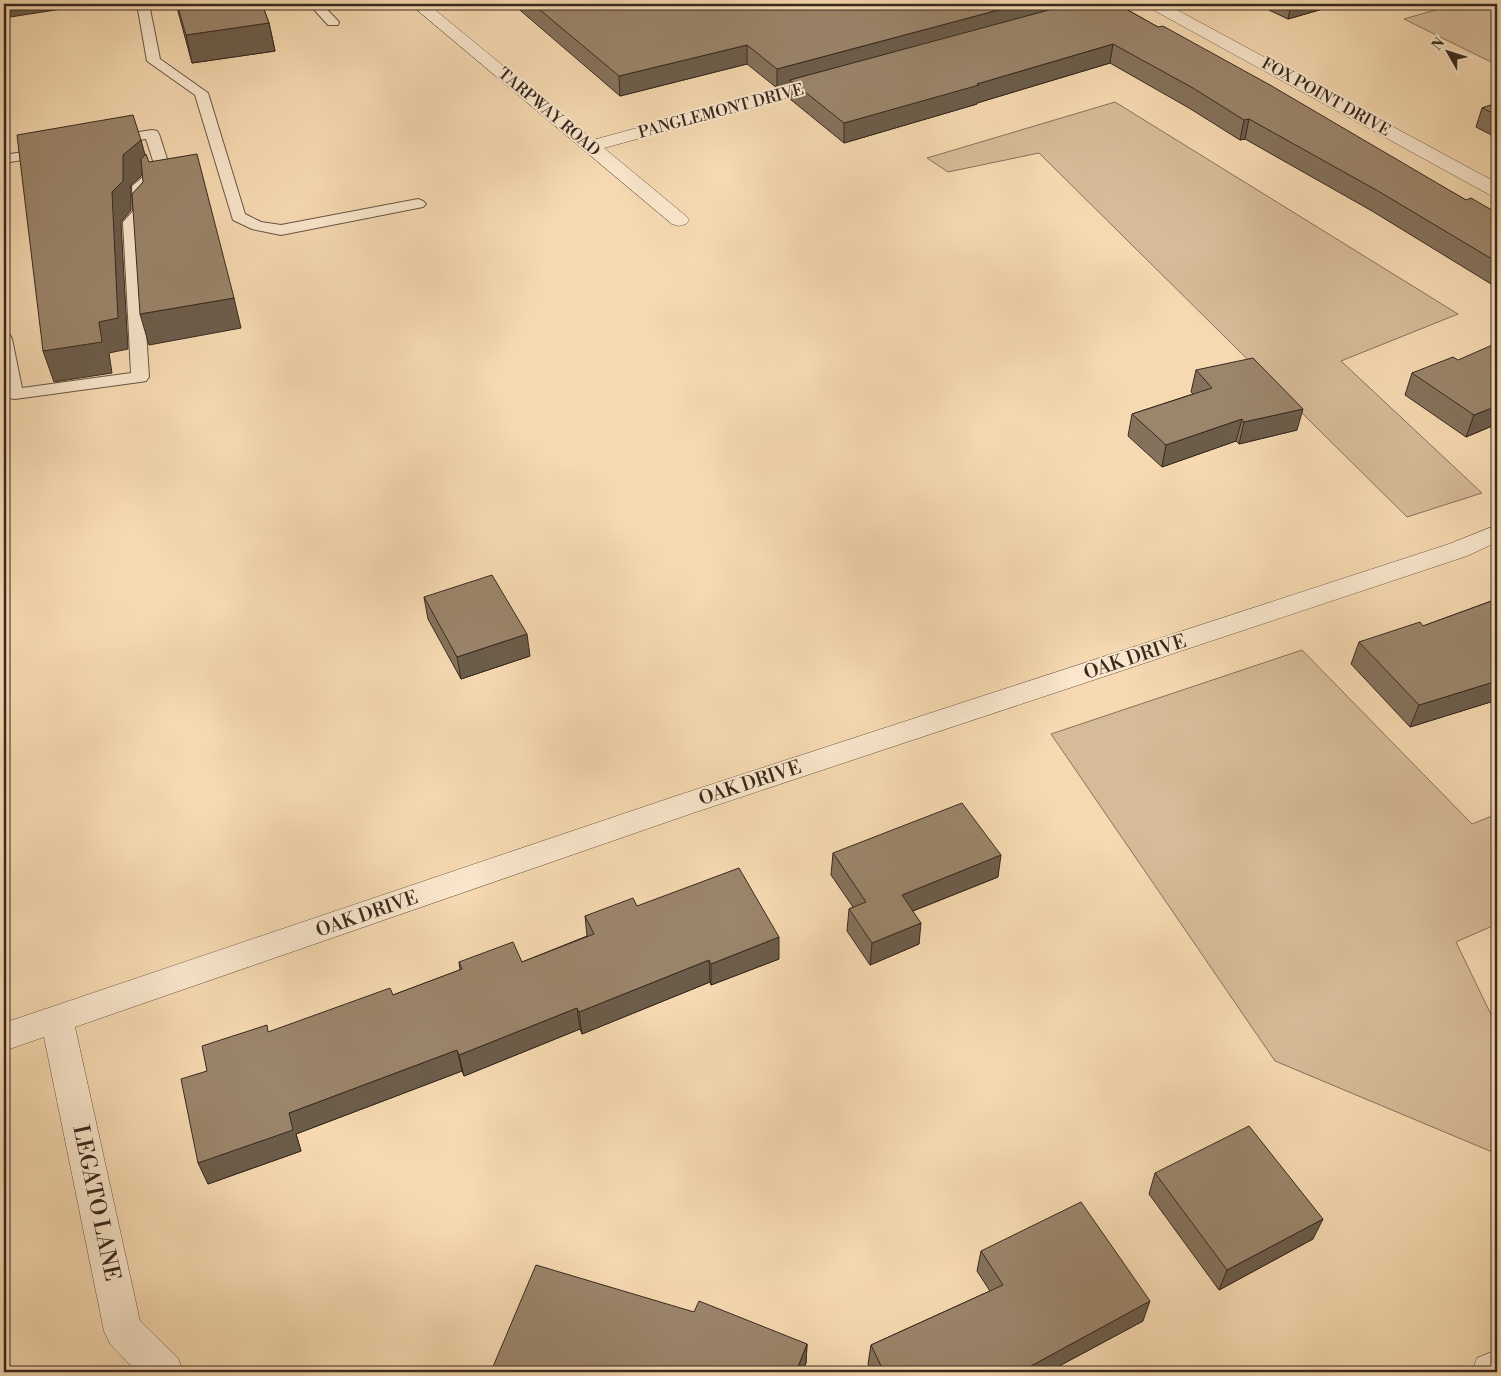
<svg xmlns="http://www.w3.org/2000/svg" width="1501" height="1376" font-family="'Libre Bodoni',serif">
  <rect width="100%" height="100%" fill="#f6d9b1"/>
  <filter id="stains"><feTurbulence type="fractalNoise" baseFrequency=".004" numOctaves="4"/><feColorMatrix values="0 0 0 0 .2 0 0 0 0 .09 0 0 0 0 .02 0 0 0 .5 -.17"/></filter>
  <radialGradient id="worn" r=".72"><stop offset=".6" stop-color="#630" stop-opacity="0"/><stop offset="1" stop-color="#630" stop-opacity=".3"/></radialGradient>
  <!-- green -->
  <path fill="#d6bb98" stroke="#87725c" d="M 1456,4 L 1497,4 L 1497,65 L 1404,19 Z
    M 1115,102 L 1458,314 L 1341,361 L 1482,493 L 1407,517 L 1039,153 L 948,172 L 927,158 Z
    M 1302,650 L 1472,824 L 1497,814 L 1497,924 L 1456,942 L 1497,1027 L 1497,1154 L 1275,1061 L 1051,734 Z"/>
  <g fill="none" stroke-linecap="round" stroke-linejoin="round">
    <defs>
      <path id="service" d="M 137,4 L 149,4 L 160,59 L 208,93 L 245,214 L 261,222 L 281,225 L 418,199 L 423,201 L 426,204 L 423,207 L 281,235 L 252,229 L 233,220 L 195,95 L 147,61 Z
        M 309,4 L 322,4 L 339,22 L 338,25 L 328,25 Z
        M 152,130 L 157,131 L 159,134 L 170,168 L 147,187 L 149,212 L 139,223 L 149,377 L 146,381 L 140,382 L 15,399 L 9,398 L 4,381 L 4,334 L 10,335 L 12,339 L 22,388 L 131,373 L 123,222 L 133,211 L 132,186 L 155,167 L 146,139 L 112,144 L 107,143 L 105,140 L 107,137 L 112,136 Z
        M 48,148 L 53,149 L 55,152 L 53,155 L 4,163 L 4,155 Z"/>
      <path id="minor" d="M 410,4 L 428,4 L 593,140 L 825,77 L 831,78 L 834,82 L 831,86 L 604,148 L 686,216 L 689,220 L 686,224 L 679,226 L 672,224 Z
        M 1146,4 L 1166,4 L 1497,183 L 1497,197 L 1490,195 L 1148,7 Z
        M 1497,525 L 1497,542 L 1467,556 L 693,813 L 75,1027 L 140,1321 L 178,1358 L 183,1372 L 137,1372 L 110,1344 L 104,1331 L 44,1037 L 4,1051 L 4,1023 L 673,797 L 1449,544 Z
        M 1497,1350 L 1497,1372 L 1472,1372 L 1477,1358 Z"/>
    </defs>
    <!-- service casing -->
    <use href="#service" stroke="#685544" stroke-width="2"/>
    <!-- minor casing -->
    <use href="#minor" stroke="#685544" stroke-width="1"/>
    <!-- service -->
    <use href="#service" fill="#f9e6cc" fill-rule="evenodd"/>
    <!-- minor -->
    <use href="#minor" fill="#f9e6cc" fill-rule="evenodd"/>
  </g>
  <!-- wall -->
  <path fill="#85725c" stroke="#38291f" d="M 176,4 L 262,4 L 269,23 L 275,51 L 192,63 Z
    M 514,4 L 1117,4 L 1466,200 L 1497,213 L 1497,286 L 1496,287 L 1372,211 L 1245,139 L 1240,140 L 1189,108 L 1110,63 L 977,103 L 977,104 L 844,143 L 790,99 L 790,85 L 777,88 L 747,64 L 620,96 L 514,5 Z
    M 1256,4 L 1340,4 L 1288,19 Z
    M 1497,103 L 1497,138 L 1476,127 L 1482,108 Z
    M 1458,360 L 1497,424 L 1466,437 L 1405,395 L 1412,373 Z
    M 1196,370 L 1297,430 L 1239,444 L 1236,441 L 1162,467 L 1128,436 L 1132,414 L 1193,394 L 1191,392 Z
    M 424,597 L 530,656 L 461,679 L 428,619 Z
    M 1497,599 L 1497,700 L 1410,727 L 1351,664 L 1359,642 L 1423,626 Z
    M 833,853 L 998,877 L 913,911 L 919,944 L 870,965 L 847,931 L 849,909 L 853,907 L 831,875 Z
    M 637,906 L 779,959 L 711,985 L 710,982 L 582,1034 L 580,1029 L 464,1076 L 462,1071 L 296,1134 L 301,1151 L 208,1184 L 207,1071 L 269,1032 L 393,995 L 460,970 L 459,962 L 522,962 L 587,936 L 585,916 Z
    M 1155,1173 L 1313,1239 L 1219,1290 L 1149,1194 Z
    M 981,1251 L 1143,1321 L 1048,1372 L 872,1372 L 868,1364 L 871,1345 L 990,1291 L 977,1271 Z
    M 694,1312 L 807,1344 L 806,1363 L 802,1372 L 493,1372 L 492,1369 Z"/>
  <!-- shaded-wall -->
  <path fill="#6c5d4b" stroke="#38291f" d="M 4,4 L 66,4 L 68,8 L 4,18 Z
    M 1021,4 L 1083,4 L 790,80 L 790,85 L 777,88 L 777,69 Z
    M 1291,4 L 1340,4 L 1288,19 Z
    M 269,23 L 275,51 L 192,63 L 186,35 Z
    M 1113,44 L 1110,63 L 977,103 L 977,104 L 844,143 L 844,123 Z
    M 747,45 L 747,64 L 620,96 L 619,76 Z
    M 1249,119 L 1245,139 L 1240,140 L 1244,120 Z
    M 141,140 L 149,169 L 131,185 L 131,210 L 121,222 L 128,349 L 109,353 L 112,373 L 54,382 L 43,351 L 112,192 L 123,155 Z
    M 234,298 L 241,328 L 149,345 L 140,314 Z
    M 1497,406 L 1497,424 L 1466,437 L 1474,415 Z
    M 1303,409 L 1297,430 L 1239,444 L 1244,422 Z
    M 1242,419 L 1236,441 L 1162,467 L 1166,445 Z
    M 527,634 L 530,656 L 461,679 L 457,657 Z
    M 1497,681 L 1497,700 L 1410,727 L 1419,705 Z
    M 1001,855 L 998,877 L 900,916 L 902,895 Z
    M 921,923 L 919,944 L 870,965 L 872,943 Z
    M 779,937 L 779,959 L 711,985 L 711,964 Z
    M 709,960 L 710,982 L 582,1034 L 579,1012 Z
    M 577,1008 L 580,1029 L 464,1076 L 459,1055 Z
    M 457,1050 L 462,1071 L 296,1134 L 301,1151 L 208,1184 L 198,1163 L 289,1113 Z
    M 1323,1219 L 1313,1239 L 1219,1290 L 1227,1270 Z
    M 1150,1301 L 1143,1321 L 1048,1372 L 1020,1372 Z
    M 807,1344 L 806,1363 L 802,1372 L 796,1372 Z"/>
  <!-- building -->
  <path fill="#9b856b" stroke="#38291f" d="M 177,4 L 262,4 L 269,23 L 186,35 Z
    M 533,4 L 1021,4 L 777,69 L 747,45 L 619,76 Z
    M 1071,4 L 1117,4 L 1158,27 L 1163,26 L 1270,85 L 1466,200 L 1471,198 L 1497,213 L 1497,262 L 1378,191 L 1249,119 L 1244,120 L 1193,88 L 1113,44 L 977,84 L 979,85 L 844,123 L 790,80 Z
    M 1497,103 L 1497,115 L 1482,108 Z
    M 133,115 L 141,140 L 123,155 L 123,181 L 112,192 L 118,318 L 99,322 L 102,342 L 43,351 L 17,135 Z
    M 146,154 L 149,162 L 197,154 L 234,298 L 140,314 L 132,194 L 143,182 L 141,159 Z
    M 1497,343 L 1497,406 L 1474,415 L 1412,373 L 1453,357 L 1458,360 Z
    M 1253,358 L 1303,409 L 1244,422 L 1242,419 L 1166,445 L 1132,414 L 1212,388 L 1196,370 Z
    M 492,575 L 527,634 L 457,657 L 424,597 Z
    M 1497,599 L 1497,681 L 1419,705 L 1359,642 L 1420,622 L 1423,626 Z
    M 962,803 L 1001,855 L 902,895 L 921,923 L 872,943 L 849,909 L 866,902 L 833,853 Z
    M 739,868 L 779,937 L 711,964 L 709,960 L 579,1012 L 577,1008 L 459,1055 L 457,1050 L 289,1113 L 293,1130 L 198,1163 L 181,1079 L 207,1071 L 202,1046 L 267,1025 L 268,1032 L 390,988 L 393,995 L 462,969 L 459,962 L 513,942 L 522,962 L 594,934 L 585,916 L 633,898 L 637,906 Z
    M 1249,1126 L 1323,1219 L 1227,1270 L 1155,1173 Z
    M 1081,1202 L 1150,1301 L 1020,1372 L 884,1372 L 871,1345 L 1003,1285 L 981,1251 Z
    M 536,1265 L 694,1312 L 699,1301 L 807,1344 L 796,1372 L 502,1372 L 492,1369 Z"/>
  <g text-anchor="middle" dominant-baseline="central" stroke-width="4" stroke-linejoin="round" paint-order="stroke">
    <!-- far-street labels -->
    <g font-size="16" fill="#38291f" stroke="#f9e6cc">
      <text transform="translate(1326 97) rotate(29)">FOX POINT DRIVE</text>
      <text transform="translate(721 111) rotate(-15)">PANGLEMONT DRIVE</text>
      <text transform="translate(549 112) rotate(40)">TARPWAY ROAD</text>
    </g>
    <!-- street labels -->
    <g font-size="19" fill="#38291f" stroke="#f9e6cc">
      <text transform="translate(1135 657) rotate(-18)">OAK DRIVE</text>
      <text transform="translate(750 783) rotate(-18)">OAK DRIVE</text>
      <text transform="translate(367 914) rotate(-19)">OAK DRIVE</text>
    </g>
    <!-- near-street labels -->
    <g font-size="22" fill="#38291f" stroke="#f9e6cc">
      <text transform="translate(96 1203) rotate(78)">LEGATO LANE</text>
    </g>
  </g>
  <!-- margin -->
  <rect width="1501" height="1376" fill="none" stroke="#f6d9b1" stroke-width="20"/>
  <rect x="5" y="5" width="1491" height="1366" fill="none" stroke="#38291f" stroke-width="2.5"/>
  <rect x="10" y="10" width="1481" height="1356" fill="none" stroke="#38291f"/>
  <!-- north arrow -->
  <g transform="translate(1448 52) rotate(309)" stroke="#f9e6cc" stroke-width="4" paint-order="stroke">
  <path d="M0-4L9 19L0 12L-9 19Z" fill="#38291f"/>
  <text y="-8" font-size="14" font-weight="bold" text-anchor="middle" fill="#38291f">N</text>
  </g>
  <rect width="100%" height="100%" filter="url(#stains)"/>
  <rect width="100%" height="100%" fill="url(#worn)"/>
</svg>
